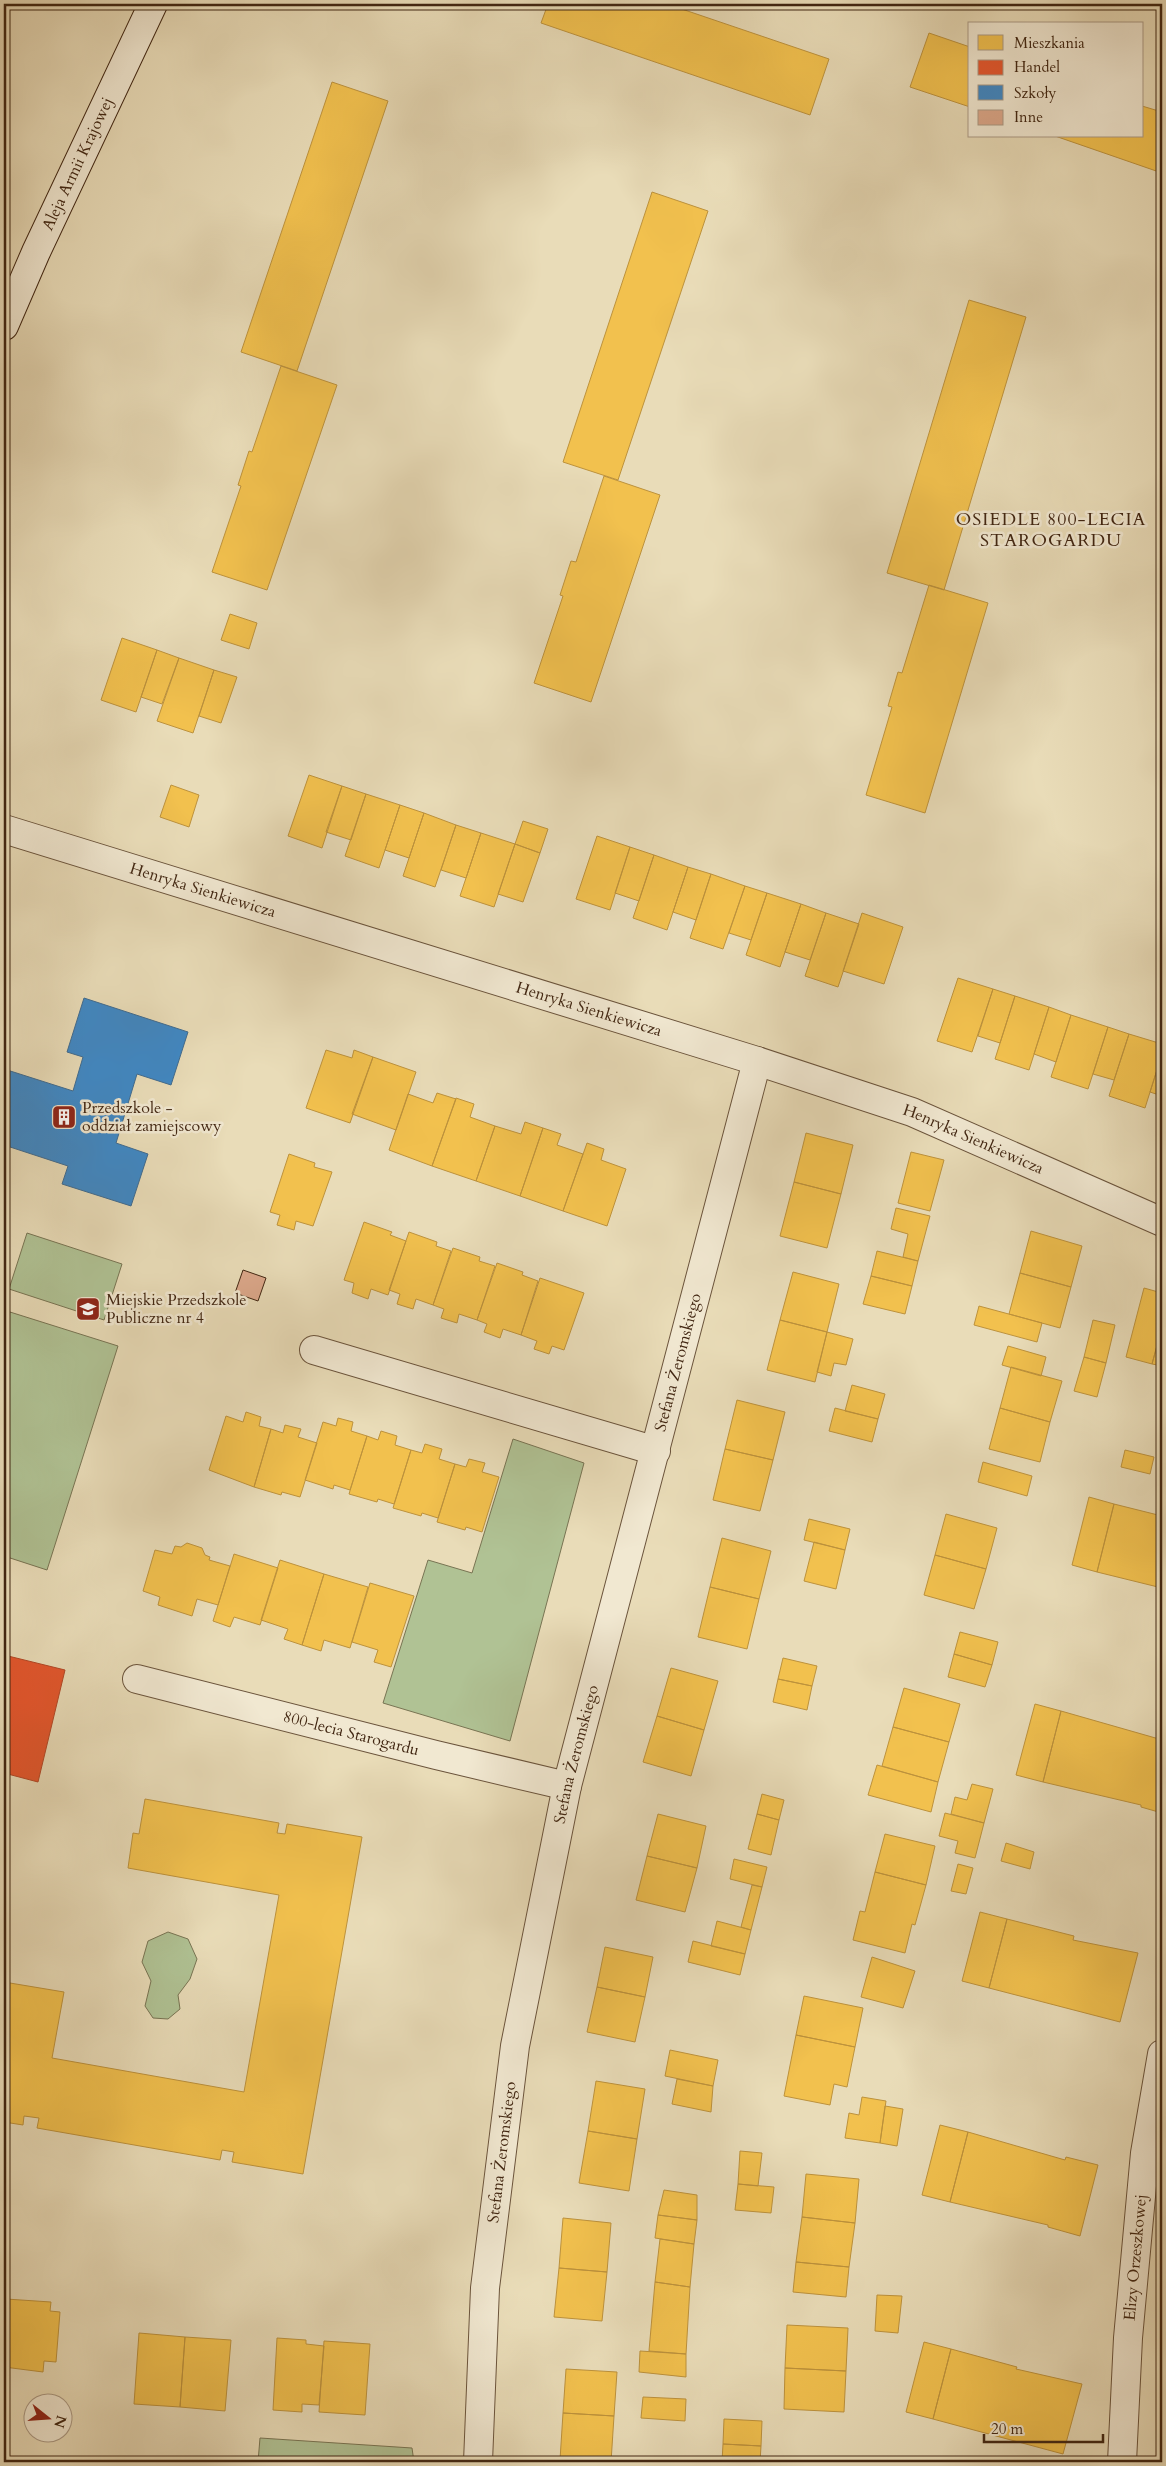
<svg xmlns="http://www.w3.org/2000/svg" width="1166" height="2466" font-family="Cardo,serif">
  <rect width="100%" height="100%" fill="#e9dcb8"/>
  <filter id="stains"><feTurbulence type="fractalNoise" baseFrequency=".004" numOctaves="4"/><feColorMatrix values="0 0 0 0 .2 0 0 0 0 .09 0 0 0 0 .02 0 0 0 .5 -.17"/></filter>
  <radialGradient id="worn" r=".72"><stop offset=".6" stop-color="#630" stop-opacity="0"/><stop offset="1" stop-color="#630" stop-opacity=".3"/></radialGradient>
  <!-- green -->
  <path fill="#b0c294" stroke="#787453" d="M 27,1233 L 122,1264 L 104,1320 L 9,1289 Z
    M 10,1312 L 118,1346 L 47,1570 L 4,1556 L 4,1330 Z
    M 513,1439 L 584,1463 L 510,1741 L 383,1703 L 428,1560 L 472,1573 Z
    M 168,1932 L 188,1939 L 197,1959 L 190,1979 L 178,1995 L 180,2009 L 168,2019 L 153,2018 L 145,2006 L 151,1981 L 142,1962 L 148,1941 Z
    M 260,2438 L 412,2448 L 414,2462 L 258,2462 Z"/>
  <!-- homes -->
  <path fill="#f2c14e" stroke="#bd923c" d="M 548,4 L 667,4 L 829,59 L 810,115 L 541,23 Z
    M 929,33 L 970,47 L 970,107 L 910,87 Z
    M 332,82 L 388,101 L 297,371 L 241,352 Z
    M 1142,106 L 1162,112 L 1162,173 L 1055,136 L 1142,136 Z
    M 652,192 L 708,211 L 618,480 L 563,462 Z
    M 969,300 L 1026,317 L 944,590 L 887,573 Z
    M 281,366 L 337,385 L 267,590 L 212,572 L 241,486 L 238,485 L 249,451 L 252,452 Z
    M 604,476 L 660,495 L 591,702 L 534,683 L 563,596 L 560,595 L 571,561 L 576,562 Z
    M 929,585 L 988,603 L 925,813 L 866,795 L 892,707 L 888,706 L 898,672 L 902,673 Z
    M 230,614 L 257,623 L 249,649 L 221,640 Z
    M 122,638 L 157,650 L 136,712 L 101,700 Z
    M 157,650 L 179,658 L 162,704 L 141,697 Z
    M 179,658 L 214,670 L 193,733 L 157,721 Z
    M 214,670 L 237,677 L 221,723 L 199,716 Z
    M 309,775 L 342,786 L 322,848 L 288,836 Z
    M 171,785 L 199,795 L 189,827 L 160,817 Z
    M 342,786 L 366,794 L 351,840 L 326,832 Z
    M 366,794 L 400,805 L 379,868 L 345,856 Z
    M 400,805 L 424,813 L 409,858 L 385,850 Z
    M 424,813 L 456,825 L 435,887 L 403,876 Z
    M 523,821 L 548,829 L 540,853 L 515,844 Z
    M 456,825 L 481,833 L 466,878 L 441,870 Z
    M 481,833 L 515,844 L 494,907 L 460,896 Z
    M 597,836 L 630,847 L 610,910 L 576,899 Z
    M 515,844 L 540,853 L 523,902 L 498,894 Z
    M 630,847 L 654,855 L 639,901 L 615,893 Z
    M 654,855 L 688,867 L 667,930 L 633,918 Z
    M 688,867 L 711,874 L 696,920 L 673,912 Z
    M 711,874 L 745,886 L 723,949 L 690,938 Z
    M 745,886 L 767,893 L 751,940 L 729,933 Z
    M 767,893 L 801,904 L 780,967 L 746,955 Z
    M 801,904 L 826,913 L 810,960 L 785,952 Z
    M 826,913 L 859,924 L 838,987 L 805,976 Z
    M 862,913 L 903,927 L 884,984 L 843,971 Z
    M 958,978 L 993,989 L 972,1052 L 937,1041 Z
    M 993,989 L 1015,996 L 1000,1043 L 978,1036 Z
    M 1015,996 L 1049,1007 L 1029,1070 L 995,1059 Z
    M 1049,1007 L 1071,1015 L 1056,1062 L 1034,1054 Z
    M 1071,1015 L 1108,1027 L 1088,1089 L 1051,1077 Z
    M 1108,1027 L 1129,1034 L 1114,1080 L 1093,1074 Z
    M 1129,1034 L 1162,1044 L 1162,1054 L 1145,1108 L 1109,1096 Z
    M 326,1050 L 352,1058 L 354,1050 L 373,1057 L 350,1123 L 306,1108 Z
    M 1162,1054 L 1162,1096 L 1150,1092 Z
    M 373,1057 L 416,1072 L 396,1130 L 352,1114 Z
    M 437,1093 L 456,1099 L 432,1166 L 389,1150 L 408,1094 L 433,1103 Z
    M 456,1098 L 474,1104 L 470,1117 L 495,1126 L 476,1181 L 432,1166 Z
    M 525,1122 L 543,1128 L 520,1196 L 476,1181 L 495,1126 L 521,1134 Z
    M 543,1128 L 561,1134 L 557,1145 L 583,1154 L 563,1211 L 520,1196 Z
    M 806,1133 L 853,1145 L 841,1194 L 794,1182 Z
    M 587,1143 L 604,1149 L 601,1160 L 626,1169 L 607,1226 L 563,1211 Z
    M 911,1152 L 944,1160 L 930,1211 L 898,1203 Z
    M 289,1154 L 315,1163 L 314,1167 L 332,1172 L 313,1226 L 296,1221 L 294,1230 L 277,1225 L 280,1215 L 270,1212 Z
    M 794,1182 L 841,1194 L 827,1248 L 780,1236 Z
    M 896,1208 L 930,1216 L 918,1261 L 903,1257 L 908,1234 L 891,1229 Z
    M 364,1222 L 392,1232 L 390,1235 L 406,1241 L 388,1295 L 371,1289 L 368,1299 L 352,1293 L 354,1283 L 344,1280 Z
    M 1031,1231 L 1082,1246 L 1071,1287 L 1020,1273 Z
    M 409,1232 L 437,1242 L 436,1246 L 451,1251 L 433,1305 L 416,1299 L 413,1309 L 397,1304 L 400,1294 L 389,1290 Z
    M 453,1248 L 480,1257 L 479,1261 L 495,1266 L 477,1320 L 459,1314 L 457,1323 L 441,1318 L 444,1309 L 433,1305 Z
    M 877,1251 L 918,1261 L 912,1286 L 871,1276 Z
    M 497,1263 L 523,1272 L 522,1275 L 538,1281 L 521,1335 L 503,1329 L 500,1338 L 484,1332 L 487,1324 L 477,1320 Z
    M 793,1272 L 839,1284 L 827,1332 L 780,1320 Z
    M 1020,1273 L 1071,1287 L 1060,1328 L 1009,1314 Z
    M 871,1276 L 912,1286 L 905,1314 L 863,1304 Z
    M 540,1278 L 584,1293 L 564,1350 L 552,1346 L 549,1354 L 534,1349 L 537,1341 L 521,1335 Z
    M 1144,1288 L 1162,1293 L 1162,1327 L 1152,1364 L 1126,1357 Z
    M 979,1306 L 1042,1323 L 1037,1342 L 974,1325 Z
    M 780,1320 L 827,1332 L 815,1382 L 767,1370 Z
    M 1093,1320 L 1115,1325 L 1106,1363 L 1084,1357 Z
    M 1162,1327 L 1162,1366 L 1152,1364 Z
    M 827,1332 L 853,1339 L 846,1365 L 834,1363 L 831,1376 L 817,1372 Z
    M 1008,1346 L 1046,1357 L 1041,1376 L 1002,1365 Z
    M 1084,1357 L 1106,1363 L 1097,1397 L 1074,1391 Z
    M 1011,1367 L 1062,1381 L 1050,1422 L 1000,1408 Z
    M 852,1385 L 885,1394 L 878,1419 L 845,1411 Z
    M 737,1400 L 785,1412 L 773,1460 L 725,1449 Z
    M 835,1408 L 878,1419 L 872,1442 L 829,1431 Z
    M 1000,1408 L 1050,1422 L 1040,1462 L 989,1449 Z
    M 246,1412 L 261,1417 L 259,1426 L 271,1429 L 254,1487 L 209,1470 L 226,1416 L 243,1422 Z
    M 338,1418 L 353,1422 L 351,1431 L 367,1436 L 350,1490 L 334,1485 L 333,1489 L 305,1480 L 323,1422 L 336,1426 Z
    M 285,1425 L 301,1429 L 298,1437 L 317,1443 L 300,1497 L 282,1492 L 281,1495 L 254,1487 L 271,1429 L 283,1433 Z
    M 381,1431 L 397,1436 L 395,1445 L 411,1450 L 394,1504 L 378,1499 L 377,1502 L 349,1494 L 367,1436 L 378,1440 Z
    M 425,1444 L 442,1449 L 439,1459 L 455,1464 L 438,1518 L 422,1513 L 421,1516 L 393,1508 L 411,1450 L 422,1453 Z
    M 725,1449 L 773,1460 L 760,1511 L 713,1500 Z
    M 1125,1450 L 1154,1457 L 1150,1474 L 1121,1467 Z
    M 469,1459 L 485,1463 L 482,1472 L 499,1477 L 482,1532 L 466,1527 L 465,1530 L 437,1522 L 455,1464 L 466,1467 Z
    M 983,1462 L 1032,1476 L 1027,1496 L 978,1482 Z
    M 1089,1497 L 1114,1504 L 1097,1572 L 1072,1565 Z
    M 1114,1504 L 1162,1516 L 1162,1588 L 1097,1572 Z
    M 946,1514 L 997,1528 L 986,1569 L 935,1555 Z
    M 809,1519 L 850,1529 L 845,1550 L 804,1540 Z
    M 722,1538 L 771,1551 L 759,1599 L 710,1587 Z
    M 814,1542 L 845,1550 L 836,1589 L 804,1581 Z
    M 187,1543 L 202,1548 L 205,1555 L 210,1557 L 209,1560 L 230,1566 L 218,1605 L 197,1599 L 192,1616 L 158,1605 L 160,1597 L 143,1591 L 155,1550 L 172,1554 L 175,1546 L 181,1547 Z
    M 234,1554 L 278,1568 L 260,1625 L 234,1617 L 230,1627 L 213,1621 Z
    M 935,1555 L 986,1569 L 974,1609 L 924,1595 Z
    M 280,1560 L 324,1574 L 302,1645 L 284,1639 L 288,1629 L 261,1620 Z
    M 324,1574 L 368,1587 L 350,1648 L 324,1640 L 321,1651 L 302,1645 Z
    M 370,1583 L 414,1596 L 391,1667 L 374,1662 L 378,1650 L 352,1642 Z
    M 710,1587 L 759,1599 L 747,1649 L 698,1637 Z
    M 960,1632 L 998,1642 L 992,1665 L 954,1654 Z
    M 954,1654 L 992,1665 L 985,1687 L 948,1677 Z
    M 783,1658 L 817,1666 L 812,1686 L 778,1679 Z
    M 671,1668 L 718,1681 L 704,1730 L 657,1716 Z
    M 778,1679 L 812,1686 L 807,1710 L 773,1702 Z
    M 904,1688 L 960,1704 L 949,1742 L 893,1727 Z
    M 1035,1704 L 1061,1711 L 1043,1782 L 1016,1775 Z
    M 1061,1711 L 1159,1739 L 1162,1737 L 1162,1813 L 1141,1807 L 1141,1805 L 1043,1782 Z
    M 657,1716 L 704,1730 L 691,1776 L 643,1762 Z
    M 893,1727 L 949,1742 L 938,1782 L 882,1766 Z
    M 877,1765 L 938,1782 L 931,1812 L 868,1795 Z
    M 972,1784 L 993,1789 L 984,1823 L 951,1814 L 955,1797 L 967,1800 Z
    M 762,1794 L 784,1800 L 779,1820 L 757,1814 Z
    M 145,1799 L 279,1823 L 277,1833 L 285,1834 L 287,1824 L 362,1837 L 303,2174 L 232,2162 L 234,2152 L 222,2150 L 220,2160 L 37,2128 L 39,2118 L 24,2116 L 23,2125 L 4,2122 L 9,2089 L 4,2088 L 4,1982 L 64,1992 L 52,2058 L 244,2092 L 279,1895 L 128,1868 L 133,1833 L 139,1834 Z
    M 945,1813 L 984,1823 L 975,1858 L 955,1853 L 958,1841 L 939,1836 Z
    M 658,1814 L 706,1826 L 697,1868 L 647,1856 Z
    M 757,1814 L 779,1820 L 771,1855 L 748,1849 Z
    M 885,1834 L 935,1846 L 926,1885 L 875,1872 Z
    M 1006,1843 L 1034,1852 L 1030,1869 L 1001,1861 Z
    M 647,1856 L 697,1868 L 685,1912 L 636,1900 Z
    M 734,1859 L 767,1867 L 762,1887 L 730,1879 Z
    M 958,1864 L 973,1868 L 966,1894 L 951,1891 Z
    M 875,1872 L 926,1885 L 915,1925 L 912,1924 L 905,1953 L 853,1940 L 860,1911 L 865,1912 Z
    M 752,1885 L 762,1887 L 751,1930 L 741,1927 Z
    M 980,1912 L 1007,1919 L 989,1988 L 962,1981 Z
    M 1007,1919 L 1074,1936 L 1073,1940 L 1138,1953 L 1120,2022 L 989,1988 Z
    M 717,1921 L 751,1930 L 745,1954 L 711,1946 Z
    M 693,1941 L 745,1954 L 740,1975 L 688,1962 Z
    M 605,1947 L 653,1957 L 645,1997 L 597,1987 Z
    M 872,1957 L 915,1971 L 903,2008 L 861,1997 Z
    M 597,1987 L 645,1997 L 635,2042 L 587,2032 Z
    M 804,1996 L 863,2008 L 855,2047 L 796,2035 Z
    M 796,2035 L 855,2047 L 847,2087 L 834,2084 L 830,2105 L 784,2096 Z
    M 670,2050 L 718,2060 L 713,2086 L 665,2076 Z
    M 677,2079 L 713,2086 L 711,2112 L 672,2104 Z
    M 596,2081 L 645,2089 L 637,2139 L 588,2131 Z
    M 862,2097 L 886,2101 L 880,2143 L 845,2138 L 849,2113 L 859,2115 Z
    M 885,2106 L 903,2109 L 897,2146 L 880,2143 Z
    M 940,2125 L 968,2132 L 950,2202 L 922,2195 Z
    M 588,2131 L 637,2139 L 629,2191 L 579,2183 Z
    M 968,2132 L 1065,2160 L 1066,2157 L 1098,2165 L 1080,2236 L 1048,2227 L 1048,2225 L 950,2202 Z
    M 740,2151 L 762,2153 L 758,2186 L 738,2184 Z
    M 806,2174 L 859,2179 L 855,2223 L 802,2217 Z
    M 738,2184 L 774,2187 L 771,2213 L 735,2210 Z
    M 664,2190 L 697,2195 L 697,2220 L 658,2215 Z
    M 658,2215 L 697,2220 L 694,2244 L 655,2238 Z
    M 802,2217 L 855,2223 L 849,2267 L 796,2262 Z
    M 563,2218 L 611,2223 L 607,2272 L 559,2268 Z
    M 660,2239 L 694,2244 L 690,2287 L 655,2282 Z
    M 796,2262 L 849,2267 L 846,2297 L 793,2292 Z
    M 559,2268 L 607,2272 L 602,2321 L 554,2317 Z
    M 655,2282 L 690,2287 L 686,2354 L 649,2351 Z
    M 4,2286 L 7,2286 L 4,2331 Z
    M 877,2295 L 902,2296 L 898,2333 L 875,2331 Z
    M 6,2299 L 51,2302 L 50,2311 L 60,2312 L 56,2362 L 44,2361 L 43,2372 L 4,2367 Z
    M 787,2325 L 848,2328 L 846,2371 L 785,2368 Z
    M 139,2333 L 185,2337 L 180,2407 L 134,2404 Z
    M 185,2337 L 231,2340 L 225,2411 L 180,2407 Z
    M 277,2338 L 306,2340 L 306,2344 L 324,2346 L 319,2405 L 302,2404 L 302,2412 L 273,2410 Z
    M 324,2341 L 370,2344 L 365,2415 L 319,2412 Z
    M 924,2342 L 951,2349 L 933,2419 L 906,2412 Z
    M 951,2349 L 1017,2367 L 1016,2369 L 1082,2384 L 1063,2454 L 933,2419 Z
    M 640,2351 L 686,2354 L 686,2377 L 639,2372 Z
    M 785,2368 L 846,2371 L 844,2412 L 784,2409 Z
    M 566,2369 L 617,2372 L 614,2416 L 563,2413 Z
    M 643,2397 L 686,2399 L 685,2421 L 641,2418 Z
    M 563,2413 L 614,2416 L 611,2462 L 560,2460 Z
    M 724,2419 L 762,2421 L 761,2446 L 723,2444 Z
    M 723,2444 L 761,2446 L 760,2462 L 722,2462 Z
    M 4,2458 L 10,2458 L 14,2462 L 4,2462 Z"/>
  <!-- shops -->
  <path fill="#e4572e" stroke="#b34826" d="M 4,1655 L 65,1670 L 38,1782 L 4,1773 Z"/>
  <!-- schools -->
  <path fill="#3f88c5" stroke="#406b8f" d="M 84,998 L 188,1032 L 171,1085 L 137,1074 L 116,1143 L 148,1154 L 131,1206 L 62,1184 L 68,1166 L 4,1145 L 4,1069 L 73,1091 L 83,1057 L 67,1052 Z"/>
  <!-- building -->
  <path fill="#dca88b" stroke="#412612" d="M 243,1270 L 266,1278 L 258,1301 L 235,1293 Z"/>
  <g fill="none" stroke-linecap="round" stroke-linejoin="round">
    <defs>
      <g id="minor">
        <path id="s1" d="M 4,829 L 757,1061 L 912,1112 L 1162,1222"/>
        <path d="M 314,1350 L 656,1451"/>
        <path id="s2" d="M 137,1679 L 436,1755 L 567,1786"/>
        <path id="s3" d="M 478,2462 L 485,2288 L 515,2046 L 567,1786 L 757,1061"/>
        <path id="s4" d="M 1122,2462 L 1128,2338 L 1145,2153 L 1162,2054"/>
      </g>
      <g id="secondary">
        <path id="s5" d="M 4,326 L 36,252 L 153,4"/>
      </g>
    </defs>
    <!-- minor casing -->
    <use href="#minor" stroke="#6b543c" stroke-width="30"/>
    <!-- secondary casing -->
    <use href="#secondary" stroke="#412612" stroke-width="30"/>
    <!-- minor -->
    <use href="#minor" stroke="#f1e8d1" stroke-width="28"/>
    <!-- secondary -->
    <use href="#secondary" stroke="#f1e8d1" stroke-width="28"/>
  </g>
  <!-- icons -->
  <defs>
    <symbol id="building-square" viewBox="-11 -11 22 22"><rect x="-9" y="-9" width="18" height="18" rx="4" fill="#8f2418" stroke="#f1e8d1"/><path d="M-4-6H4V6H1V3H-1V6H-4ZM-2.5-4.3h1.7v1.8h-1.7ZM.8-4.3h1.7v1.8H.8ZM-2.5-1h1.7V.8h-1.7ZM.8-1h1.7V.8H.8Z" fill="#fff"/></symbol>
    <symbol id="school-square" viewBox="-11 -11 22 22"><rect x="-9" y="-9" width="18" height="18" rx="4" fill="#8f2418" stroke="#f1e8d1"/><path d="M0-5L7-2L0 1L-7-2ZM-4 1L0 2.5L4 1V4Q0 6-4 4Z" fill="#fff"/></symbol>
  </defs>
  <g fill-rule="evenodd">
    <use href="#building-square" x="50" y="1103" width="28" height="28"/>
    <use href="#school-square" x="74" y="1295" width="28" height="28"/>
  </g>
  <g text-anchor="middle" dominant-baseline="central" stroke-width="5" stroke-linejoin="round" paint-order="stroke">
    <!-- street labels -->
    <g font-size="16" fill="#412612" stroke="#f1e8d1">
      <text stroke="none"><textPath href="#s5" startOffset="178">Aleja Armii Krajowej</textPath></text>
      <text stroke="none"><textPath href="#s1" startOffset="208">Henryka Sienkiewicza</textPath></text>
      <text stroke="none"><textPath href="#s1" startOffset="612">Henryka Sienkiewicza</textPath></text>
      <text stroke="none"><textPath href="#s1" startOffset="1018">Henryka Sienkiewicza</textPath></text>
      <text stroke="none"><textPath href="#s3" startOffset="1121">Stefana Żeromskiego</textPath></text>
      <text stroke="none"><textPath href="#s2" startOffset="221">800-lecia Starogardu</textPath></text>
      <text stroke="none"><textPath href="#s3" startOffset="716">Stefana Żeromskiego</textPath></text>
      <text stroke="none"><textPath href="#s3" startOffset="311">Stefana Żeromskiego</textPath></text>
      <text stroke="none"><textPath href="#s4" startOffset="205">Elizy Orzeszkowej</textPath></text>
    </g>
    <!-- poi labels -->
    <g font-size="16" fill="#412612" stroke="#f1e8d1" text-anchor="start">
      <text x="82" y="1108">Przedszkole -<tspan x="82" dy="18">oddział zamiejscowy</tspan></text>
      <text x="106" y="1300">Miejskie Przedszkole<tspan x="106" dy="18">Publiczne nr 4</tspan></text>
    </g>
    <!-- neighbourhood labels -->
    <g font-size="18" letter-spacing="1" fill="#412612" stroke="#f1e8d1">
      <text x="1051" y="519">OSIEDLE 800-LECIA<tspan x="1051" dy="21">STAROGARDU</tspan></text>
    </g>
  </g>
  <!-- margin -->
  <rect width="1166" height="2466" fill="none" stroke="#e9dcb8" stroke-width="20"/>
  <rect x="5" y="5" width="1156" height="2456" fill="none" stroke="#412612" stroke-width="2.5"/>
  <rect x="10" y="10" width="1146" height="2446" fill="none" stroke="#412612"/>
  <!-- legend -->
  <rect x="968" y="22" width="175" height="115" fill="#f1e8d1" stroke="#ab9a85"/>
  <rect x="978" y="35" width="25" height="15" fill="#f2c14e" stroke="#ab9a85"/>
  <text x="1014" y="48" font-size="15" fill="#412612">Mieszkania</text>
  <rect x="978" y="60" width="25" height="15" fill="#e4572e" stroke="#ab9a85"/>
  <text x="1014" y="72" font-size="15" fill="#412612">Handel</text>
  <rect x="978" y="85" width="25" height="15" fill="#3f88c5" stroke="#ab9a85"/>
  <text x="1014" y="98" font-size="15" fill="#412612">Szkoły</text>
  <rect x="978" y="110" width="25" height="15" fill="#dca88b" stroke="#ab9a85"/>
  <text x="1014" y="122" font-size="15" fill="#412612">Inne</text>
  <!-- north arrow -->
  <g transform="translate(48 2418) rotate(107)"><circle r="24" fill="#f1e8d1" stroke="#ab9a85"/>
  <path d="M0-4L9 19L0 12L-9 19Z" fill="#8f2418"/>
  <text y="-8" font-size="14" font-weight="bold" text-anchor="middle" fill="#412612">N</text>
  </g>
  <!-- scale -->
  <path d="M984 2434v8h119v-8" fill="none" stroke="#412612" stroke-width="2.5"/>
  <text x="991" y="2434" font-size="15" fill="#412612" stroke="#f1e8d1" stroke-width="4" paint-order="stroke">20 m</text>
  <rect width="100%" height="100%" filter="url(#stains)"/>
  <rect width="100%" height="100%" fill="url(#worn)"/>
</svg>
